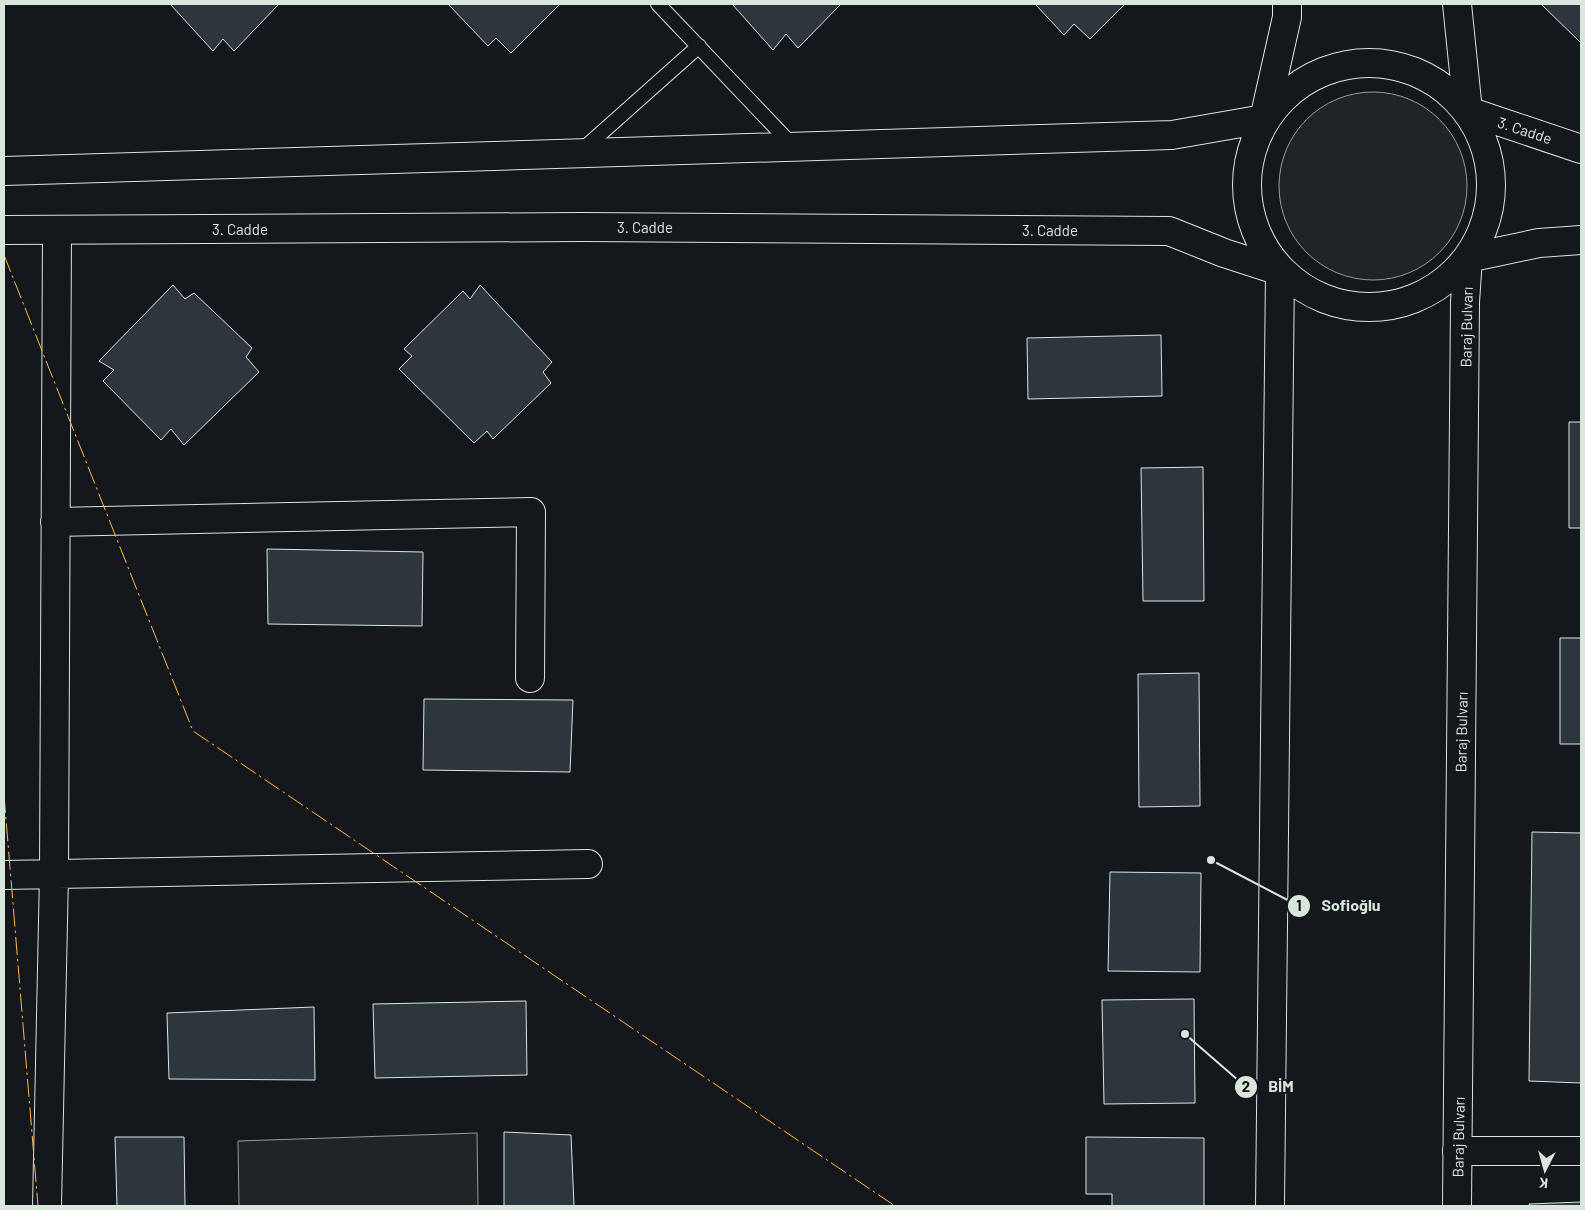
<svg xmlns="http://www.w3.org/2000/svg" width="1585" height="1210" font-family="Barlow,sans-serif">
  <rect width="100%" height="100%" fill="#14181c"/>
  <!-- green -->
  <path fill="#202428" stroke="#939e99" d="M1279 186a94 94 0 1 1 188 0a94 94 0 1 1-188 0Z
    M 477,1133 L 478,1206 L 239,1206 L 238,1141 Z"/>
  <!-- building -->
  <path fill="#2c363c" stroke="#d8e6dc" d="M 170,4 L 279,4 L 234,51 L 223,39 L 213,51 Z
    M 448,4 L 560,4 L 511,53 L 496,38 L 488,46 Z
    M 732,4 L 841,4 L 798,48 L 786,34 L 773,50 Z
    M 1035,4 L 1125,4 L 1090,39 L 1074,24 L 1064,35 Z
    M 1541,4 L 1581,4 L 1581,43 Z
    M 173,285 L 185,299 L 194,293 L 252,348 L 246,357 L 259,372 L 184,445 L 171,429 L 161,440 L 103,381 L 114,370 L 99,361 Z
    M 480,285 L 552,362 L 543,372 L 551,383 L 493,439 L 487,431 L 474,443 L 399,369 L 412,356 L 404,349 L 463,291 L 470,299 Z
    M 1161,335 L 1162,396 L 1028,399 L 1027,338 Z
    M 1569,422 L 1581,422 L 1581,528 L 1569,528 Z
    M 1203,467 L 1204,601 L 1143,601 L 1141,468 Z
    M 267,549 L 423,552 L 422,626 L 268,624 Z
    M 1560,638 L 1581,638 L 1581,744 L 1560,744 Z
    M 1199,673 L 1200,806 L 1139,807 L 1138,674 Z
    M 424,699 L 573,700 L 570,772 L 423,770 Z
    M 1532,832 L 1581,833 L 1581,1083 L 1529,1081 Z
    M 1110,872 L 1201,873 L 1200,972 L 1108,971 Z
    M 1194,999 L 1195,1103 L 1104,1104 L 1102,1000 Z
    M 526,1001 L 527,1075 L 375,1078 L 373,1004 Z
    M 314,1007 L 315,1080 L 169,1079 L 167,1013 Z
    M 504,1132 L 571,1135 L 574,1206 L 504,1206 Z
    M 115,1137 L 184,1137 L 185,1206 L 117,1206 Z
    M 1086,1137 L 1204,1138 L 1204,1206 L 1112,1206 L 1112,1194 L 1086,1194 Z
    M 1581,1202 L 1581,1206 L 1530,1206 L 1529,1204 Z"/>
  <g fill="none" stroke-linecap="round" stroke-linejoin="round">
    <defs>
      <path id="lane" d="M 658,4 L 793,146
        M 581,151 L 699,46"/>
      <path id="street" d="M 55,522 L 531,512 L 530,678
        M 4,875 L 588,864
        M 1457,1151 L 1581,1151
        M 47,1206 L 54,874 L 57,230"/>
      <path id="secondary" d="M 1457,4 L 1468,111 L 1581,149
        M1247 185a122 122 0 1 1 244 0a122 122 0 1 1-244 0Z
        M 4,171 L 1172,135 L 1264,119 L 1287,17 L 1287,4
        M 4,230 L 582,227 L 1169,231 L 1224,253 L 1280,271 L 1270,1206
        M 1457,1206 L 1465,302 L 1468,258 L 1539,243 L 1581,240"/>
    </defs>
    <!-- lane casing -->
    <use href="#lane" stroke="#d8e6dc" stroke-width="16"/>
    <!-- street casing -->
    <use href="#street" stroke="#d8e6dc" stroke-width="30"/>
    <!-- secondary casing -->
    <use href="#secondary" stroke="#d8e6dc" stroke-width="30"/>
    <!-- lane -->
    <use href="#lane" stroke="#14181c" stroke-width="14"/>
    <!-- street -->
    <use href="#street" stroke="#14181c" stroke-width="28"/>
    <!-- secondary -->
    <use href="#secondary" stroke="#14181c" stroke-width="28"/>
    <!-- power -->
    <path stroke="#ffb74d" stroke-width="1" stroke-dasharray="18 4 2.5 4" stroke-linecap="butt" d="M 4,255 L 193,731 L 895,1206
      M 4,795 L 38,1206"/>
  </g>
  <g text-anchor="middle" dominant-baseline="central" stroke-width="4" stroke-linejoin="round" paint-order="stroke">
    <!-- street labels -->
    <g font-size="15" fill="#d8e6dc" stroke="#14181c">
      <text transform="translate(1525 130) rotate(18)">3. Cadde</text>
      <text x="645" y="227">3. Cadde</text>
      <text x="240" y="229">3. Cadde</text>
      <text x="1050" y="230">3. Cadde</text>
      <text transform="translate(1466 327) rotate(-89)">Baraj Bulvarı</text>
      <text transform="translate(1461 732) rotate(-89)">Baraj Bulvarı</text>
      <text transform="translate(1458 1137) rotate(-89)">Baraj Bulvarı</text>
    </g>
  </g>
  <!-- callouts -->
  <path fill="none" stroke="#d8e6dc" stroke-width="2" d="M1211 860L1299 906M1185 1034L1246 1087"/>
  <g fill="#d8e6dc" stroke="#14181c" stroke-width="2">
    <circle cx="1211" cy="860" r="5"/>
    <circle cx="1185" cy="1034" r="5"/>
    <circle cx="1299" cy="906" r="12"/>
    <circle cx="1246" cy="1087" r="12"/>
  </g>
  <g font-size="15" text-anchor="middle" font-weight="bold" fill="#111">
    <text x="1299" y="911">1</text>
    <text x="1246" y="1092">2</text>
  </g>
  <g font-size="16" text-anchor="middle" font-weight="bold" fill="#d8e6dc" stroke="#14181c" stroke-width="4" stroke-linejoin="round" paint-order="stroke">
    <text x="1351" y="911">Sofioğlu</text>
    <text x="1281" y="1092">BİM</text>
  </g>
  <!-- border -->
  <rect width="1585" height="1210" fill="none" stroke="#d8e6dc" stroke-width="10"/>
  <!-- north arrow -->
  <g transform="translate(1545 1170) rotate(186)" stroke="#14181c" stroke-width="4" paint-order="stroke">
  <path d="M0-4L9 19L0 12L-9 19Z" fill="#d8e6dc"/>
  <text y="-8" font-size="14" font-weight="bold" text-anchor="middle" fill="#d8e6dc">K</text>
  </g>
</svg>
